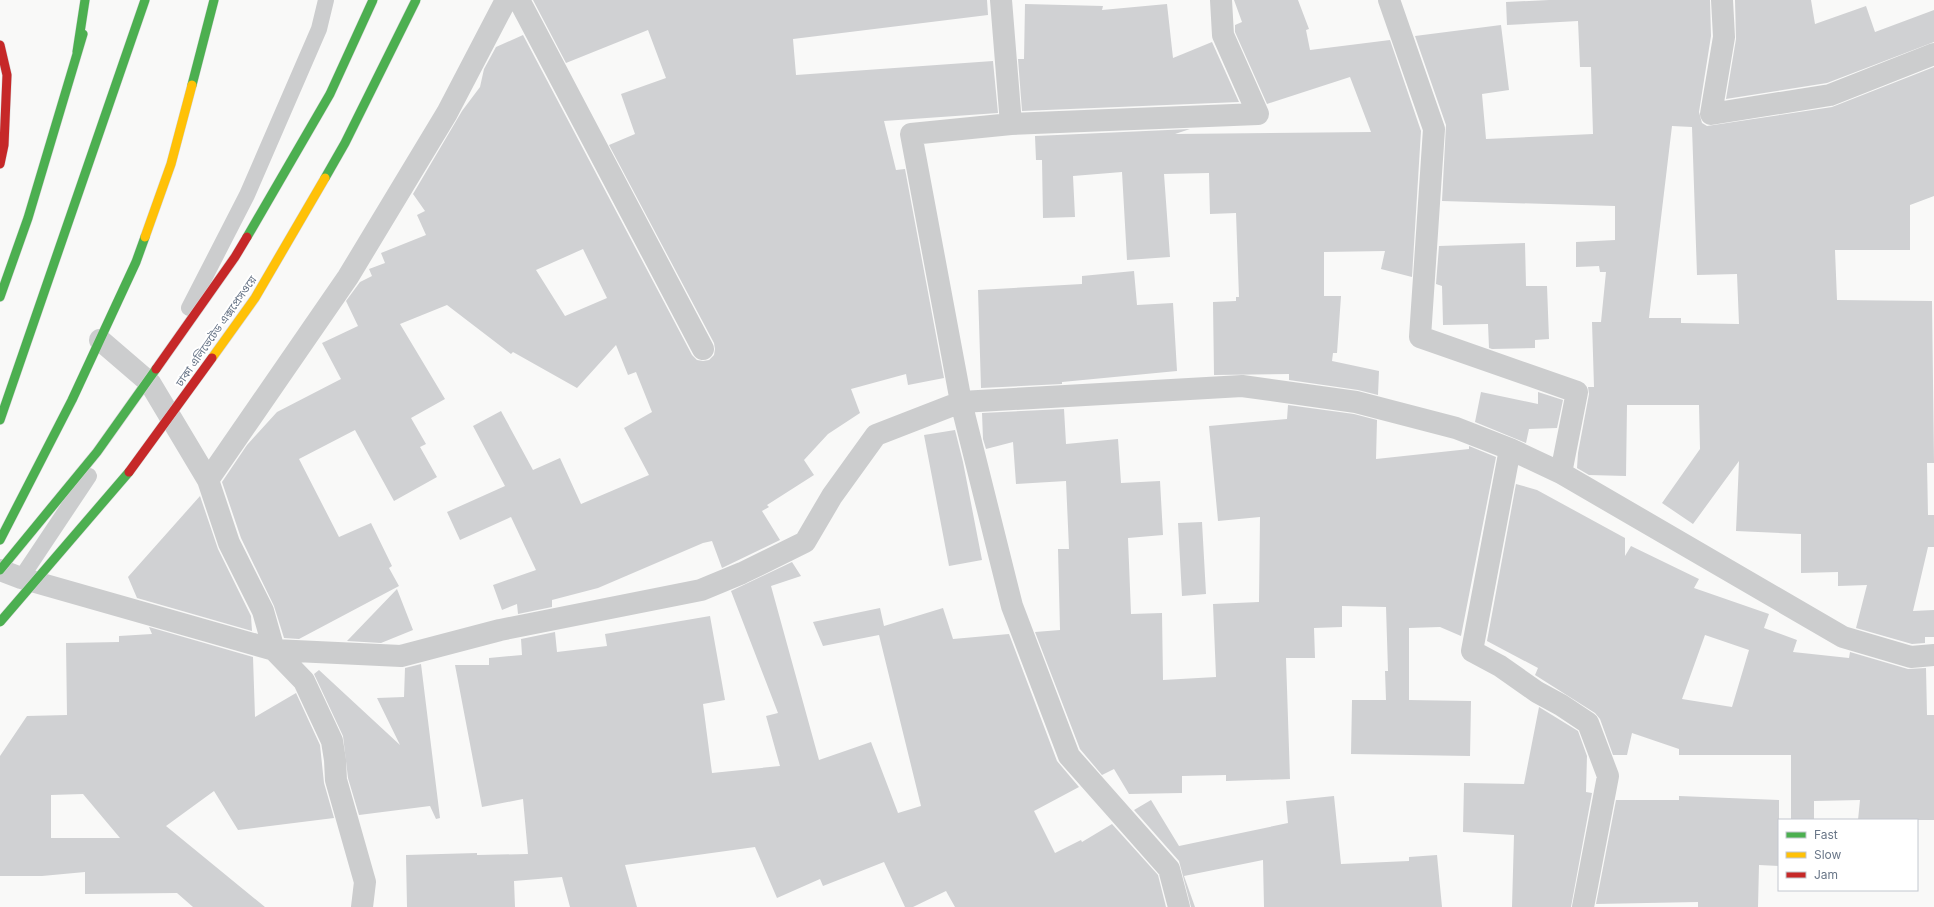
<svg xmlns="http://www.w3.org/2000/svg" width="1934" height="907" font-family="Inter,'Noto Sans Bengali',sans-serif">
  <rect width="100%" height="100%" fill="#f9f9f8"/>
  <!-- building -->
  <path fill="#d0d1d3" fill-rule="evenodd" d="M 533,0 L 987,0 L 988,15 L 793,39 L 796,75 L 993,61 L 998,113 L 884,121 L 896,170 L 905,169 L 944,378 L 908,385 L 906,374 L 851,389 L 860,413 L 828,434 L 804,460 L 814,475 L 767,505 L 769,507 L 762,511 L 780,540 L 722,568 L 712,541 L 703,543 L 598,588 L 552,600 L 552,607 L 518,614 L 517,604 L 502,610 L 493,585 L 536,570 L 511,517 L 460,540 L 447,512 L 505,486 L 473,426 L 501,411 L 533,470 L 560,458 L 581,504 L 649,475 L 624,428 L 652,412 L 636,372 L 628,375 L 616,345 L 577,388 L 513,352 L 511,354 L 447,305 L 400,324 L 445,399 L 411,418 L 426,444 L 420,447 L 437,477 L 394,501 L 355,430 L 299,459 L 339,537 L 371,523 L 392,566 L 389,568 L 399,586 L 299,639 L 284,638 L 274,606 L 241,538 L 222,482 L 247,445 L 277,412 L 341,379 L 322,343 L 358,326 L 346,301 L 360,282 L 372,276 L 369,269 L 385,263 L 381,253 L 426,235 L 417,215 L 425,211 L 413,194 L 462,111 L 480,87 L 484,69 L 496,47 L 523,35 L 692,355 L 697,360 L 703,361 L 709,360 L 714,355 L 715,349 L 714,343 L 609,145 L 635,134 L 621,94 L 666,78 L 648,30 L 566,63 ZM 583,249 L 607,298 L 565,316 L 536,270 Z
    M 1234,0 L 1298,0 L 1309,29 L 1306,30 L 1310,50 L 1390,40 L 1421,131 L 1412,277 L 1381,269 L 1385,251 L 1324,252 L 1324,296 L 1341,296 L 1337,353 L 1333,353 L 1332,361 L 1379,371 L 1378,395 L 1358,390 L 1289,380 L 1289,374 L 1214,375 L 1213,302 L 1236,301 L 1236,297 L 1239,297 L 1236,213 L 1210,214 L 1209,173 L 1164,174 L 1170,257 L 1127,260 L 1122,172 L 1073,176 L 1075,217 L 1043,218 L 1042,160 L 1036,160 L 1035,136 L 1190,129 L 1175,134 L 1371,132 L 1350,77 L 1267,104 L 1235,32 L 1235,25 L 1242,22 Z
    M 1549,0 L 1710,0 L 1711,36 L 1699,112 L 1702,123 L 1707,126 L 1832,107 L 1934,67 L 1934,196 L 1910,205 L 1910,250 L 1835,250 L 1837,300 L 1932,301 L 1934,463 L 1927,463 L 1928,515 L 1934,515 L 1934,547 L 1928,547 L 1913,611 L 1934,610 L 1934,637 L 1925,637 L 1925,643 L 1912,644 L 1856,628 L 1867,585 L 1838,586 L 1838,572 L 1801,573 L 1801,534 L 1736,531 L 1739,461 L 1693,524 L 1662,503 L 1700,449 L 1699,405 L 1627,405 L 1626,476 L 1589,475 L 1577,468 L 1578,453 L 1589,394 L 1588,387 L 1594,387 L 1592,322 L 1601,322 L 1606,272 L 1600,272 L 1599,266 L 1576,267 L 1576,242 L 1615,240 L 1615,206 L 1442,201 L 1446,125 L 1415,36 L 1501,25 L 1509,90 L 1482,94 L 1486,139 L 1593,134 L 1591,67 L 1580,67 L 1578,21 L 1507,25 L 1506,2 ZM 1672,126 L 1692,127 L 1697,275 L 1737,274 L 1739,324 L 1681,323 L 1681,318 L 1649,318 Z
    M 1735,0 L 1811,0 L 1815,24 L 1866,6 L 1875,32 L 1934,10 L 1934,42 L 1827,83 L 1726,99 L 1736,39 Z
    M 1025,4 L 1103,6 L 1102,10 L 1167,4 L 1173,58 L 1212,42 L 1239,102 L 1022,111 L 1018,59 L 1024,59 Z
    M 1525,243 L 1526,286 L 1547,286 L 1549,339 L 1535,340 L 1535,348 L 1492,349 L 1489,348 L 1488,324 L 1443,325 L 1442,286 L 1436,284 L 1439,246 Z
    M 1134,271 L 1137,305 L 1173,303 L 1177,371 L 1062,382 L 1062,384 L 981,388 L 978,290 L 1082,284 L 1082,276 Z
    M 1481,392 L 1538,404 L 1538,392 L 1563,400 L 1557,428 L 1529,429 L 1526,443 L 1475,422 Z
    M 1288,405 L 1354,414 L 1377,420 L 1376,459 L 1469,449 L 1469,446 L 1496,457 L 1461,636 L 1440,627 L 1409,628 L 1409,700 L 1471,701 L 1470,756 L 1351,754 L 1352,700 L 1386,700 L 1385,671 L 1388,671 L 1386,607 L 1342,606 L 1342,627 L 1314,628 L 1315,658 L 1286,658 L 1290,779 L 1226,781 L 1226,775 L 1182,776 L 1182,793 L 1129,794 L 1114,769 L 1102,775 L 1080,749 L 1035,632 L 1060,630 L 1058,549 L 1069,549 L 1066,481 L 1016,484 L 1013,442 L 986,449 L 983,439 L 982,413 L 1064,409 L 1066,444 L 1118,439 L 1121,483 L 1160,481 L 1163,535 L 1128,538 L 1131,614 L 1162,613 L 1163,680 L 1216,677 L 1213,604 L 1259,602 L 1260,517 L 1218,521 L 1209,426 L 1287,419 Z
    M 955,430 L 963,462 L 982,560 L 949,566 L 924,435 Z
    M 1516,484 L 1537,490 L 1625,538 L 1625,556 L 1631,546 L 1699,579 L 1694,588 L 1769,614 L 1764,628 L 1797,640 L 1793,652 L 1849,658 L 1850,652 L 1908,669 L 1926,668 L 1927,715 L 1934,715 L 1934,820 L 1858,820 L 1860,800 L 1814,801 L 1814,820 L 1791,820 L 1791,755 L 1679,755 L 1679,749 L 1632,733 L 1627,755 L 1613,755 L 1600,719 L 1595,713 L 1535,675 L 1538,668 L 1487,641 ZM 1705,635 L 1749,650 L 1732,707 L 1682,699 Z
    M 200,496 L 218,549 L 251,616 L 252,631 L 137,598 L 128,577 Z
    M 1202,522 L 1206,594 L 1182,596 L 1178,523 Z
    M 792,562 L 801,576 L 771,586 L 819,760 L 871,742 L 898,813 L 921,806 L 879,635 L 823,646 L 813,622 L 880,608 L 884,626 L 943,608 L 953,639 L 1009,634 L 1057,761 L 1079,787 L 1034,811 L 1055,853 L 1081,840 L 1082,842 L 1112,824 L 1158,875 L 1166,907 L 955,907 L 946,891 L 913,907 L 905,907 L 884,862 L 823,886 L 820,879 L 777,898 L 755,847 L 625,865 L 637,907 L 570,907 L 562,877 L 514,881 L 515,907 L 407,907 L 406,855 L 477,853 L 477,855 L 528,854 L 523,799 L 482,807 L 455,665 L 489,665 L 489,658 L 522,655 L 521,639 L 555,632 L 557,652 L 607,646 L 605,634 L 710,616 L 725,700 L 703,704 L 712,773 L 780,766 L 766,716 L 778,713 L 731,591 Z
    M 397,589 L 413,630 L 381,643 L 347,641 Z
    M 149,627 L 253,657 L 255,717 L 296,693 L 320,745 L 324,783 L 334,818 L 238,830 L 214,791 L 166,826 L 265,907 L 193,907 L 177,893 L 85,894 L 85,872 L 42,876 L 0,876 L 0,756 L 27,716 L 67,715 L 66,643 L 119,642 L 119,636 L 152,634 ZM 83,794 L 120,838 L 51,838 L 51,795 Z
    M 421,664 L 440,818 L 436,819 L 430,806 L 359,815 L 348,778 L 343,736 L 314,674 L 319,670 L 400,745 L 377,698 L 404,697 L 405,668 Z
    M 1539,707 L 1578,731 L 1587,756 L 1586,792 L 1592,793 L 1571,907 L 1512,907 L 1514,835 L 1463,832 L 1464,783 L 1524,784 Z
    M 1334,796 L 1341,864 L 1409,861 L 1409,857 L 1437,855 L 1442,907 L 1264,907 L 1263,860 L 1184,876 L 1195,907 L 1191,907 L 1179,861 L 1134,810 L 1151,800 L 1179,846 L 1288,823 L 1286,801 Z
    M 1679,796 L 1779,800 L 1779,866 L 1759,865 L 1758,907 L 1698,907 L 1698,902 L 1596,904 L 1616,800 L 1679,800 Z"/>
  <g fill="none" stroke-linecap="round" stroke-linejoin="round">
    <defs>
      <path id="fast" d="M 77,52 L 85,0
        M 192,85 L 214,0
        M 0,297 L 28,218 L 83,34
        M 0,420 L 145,0
        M 0,540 L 72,400 L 136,262 L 145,237"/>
      <path id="slow" d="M 145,237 L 171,164 L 192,85"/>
      <path id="jam" d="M 0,45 L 7,75 L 4,145 L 0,164"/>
    </defs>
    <!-- fast casing -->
    <use href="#fast" stroke="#d6d7d8" stroke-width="10"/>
    <!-- slow casing -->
    <use href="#slow" stroke="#d6d7d8" stroke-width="10"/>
    <!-- jam casing -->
    <use href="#jam" stroke="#d6d7d8" stroke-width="10"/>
    <!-- lane -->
    <path stroke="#cccdce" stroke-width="16" d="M 189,308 L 247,195 L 319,29 L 326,0
      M 21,578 L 89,476"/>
    <!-- street -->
    <path stroke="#cccdce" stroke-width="22" d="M 519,0 L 703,349
      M 1001,0 L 1011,124 L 911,134 L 961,402 L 1012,606 L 1069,756 L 1169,869 L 1179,907
      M 1389,0 L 1434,129 L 1420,337 L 1577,392 L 1561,473
      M 1722,0 L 1724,37 L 1711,114 L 1830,95 L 1934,54
      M 1011,124 L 1258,114 L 1223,35 L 1221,0
      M 100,340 L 150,383 L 208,480 L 229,543 L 263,611 L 274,650 L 401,656 L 500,630 L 701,590 L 742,573 L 805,542 L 832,496 L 876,435 L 961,402 L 1242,386 L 1356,402 L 1456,428 L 1510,449 L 1561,473 L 1843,637 L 1911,657 L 1934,655
      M 1510,449 L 1472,651 L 1500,666 L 1537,692 L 1561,705 L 1588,723 L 1608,776 L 1583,907
      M 208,480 L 348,277 L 447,113 L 506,0
      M 0,570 L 21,578 L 274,650 L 304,681 L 332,741 L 335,760 L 336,780 L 365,882 L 362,907"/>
    <!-- fast -->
    <use href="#fast" stroke="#4caf50" stroke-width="9"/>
    <!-- slow -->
    <use href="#slow" stroke="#ffc107" stroke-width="9"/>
    <!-- jam -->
    <use href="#jam" stroke="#c62828" stroke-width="9"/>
    <defs>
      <path id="fast-bridge" d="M 325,178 L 345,143 L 416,0
        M 247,237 L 330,94 L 373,0
        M 0,570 L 97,452 L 156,369
        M 0,622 L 129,472"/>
      <path id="slow-bridge" d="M 212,358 L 255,298 L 325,178"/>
      <path id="jam-bridge" d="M 156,369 L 235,257 L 247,237
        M 129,472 L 212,358"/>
    </defs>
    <!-- fast-bridge casing -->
    <use href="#fast-bridge" stroke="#d5d5d6" stroke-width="10" stroke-linecap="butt"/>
    <!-- slow-bridge casing -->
    <use href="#slow-bridge" stroke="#d5d5d6" stroke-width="10" stroke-linecap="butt"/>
    <!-- jam-bridge casing -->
    <use href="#jam-bridge" stroke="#d5d5d6" stroke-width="10" stroke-linecap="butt"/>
    <!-- fast-bridge -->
    <use href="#fast-bridge" stroke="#4caf50" stroke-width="9"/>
    <!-- slow-bridge -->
    <use href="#slow-bridge" stroke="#ffc107" stroke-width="9"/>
    <!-- jam-bridge -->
    <use href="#jam-bridge" stroke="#c62828" stroke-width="9"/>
  </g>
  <g text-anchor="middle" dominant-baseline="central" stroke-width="4" stroke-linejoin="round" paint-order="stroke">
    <!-- street labels -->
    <g font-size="11" fill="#697688" stroke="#fff">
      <text transform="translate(216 331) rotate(-55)">ঢাকা এলিভেটেড এক্সপ্রেসওয়ে</text>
    </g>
  </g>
  <!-- legend -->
  <rect x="1778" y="819" width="140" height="72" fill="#ffffff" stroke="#c3c8cf"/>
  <rect x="1786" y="832" width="20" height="6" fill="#4caf50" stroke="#c3c8cf"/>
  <text x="1814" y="839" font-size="12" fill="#697688">Fast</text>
  <rect x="1786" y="852" width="20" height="6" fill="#ffc107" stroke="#c3c8cf"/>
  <text x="1814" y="859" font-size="12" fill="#697688">Slow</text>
  <rect x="1786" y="872" width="20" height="6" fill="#c62828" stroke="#c3c8cf"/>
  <text x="1814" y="879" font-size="12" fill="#697688">Jam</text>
</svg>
